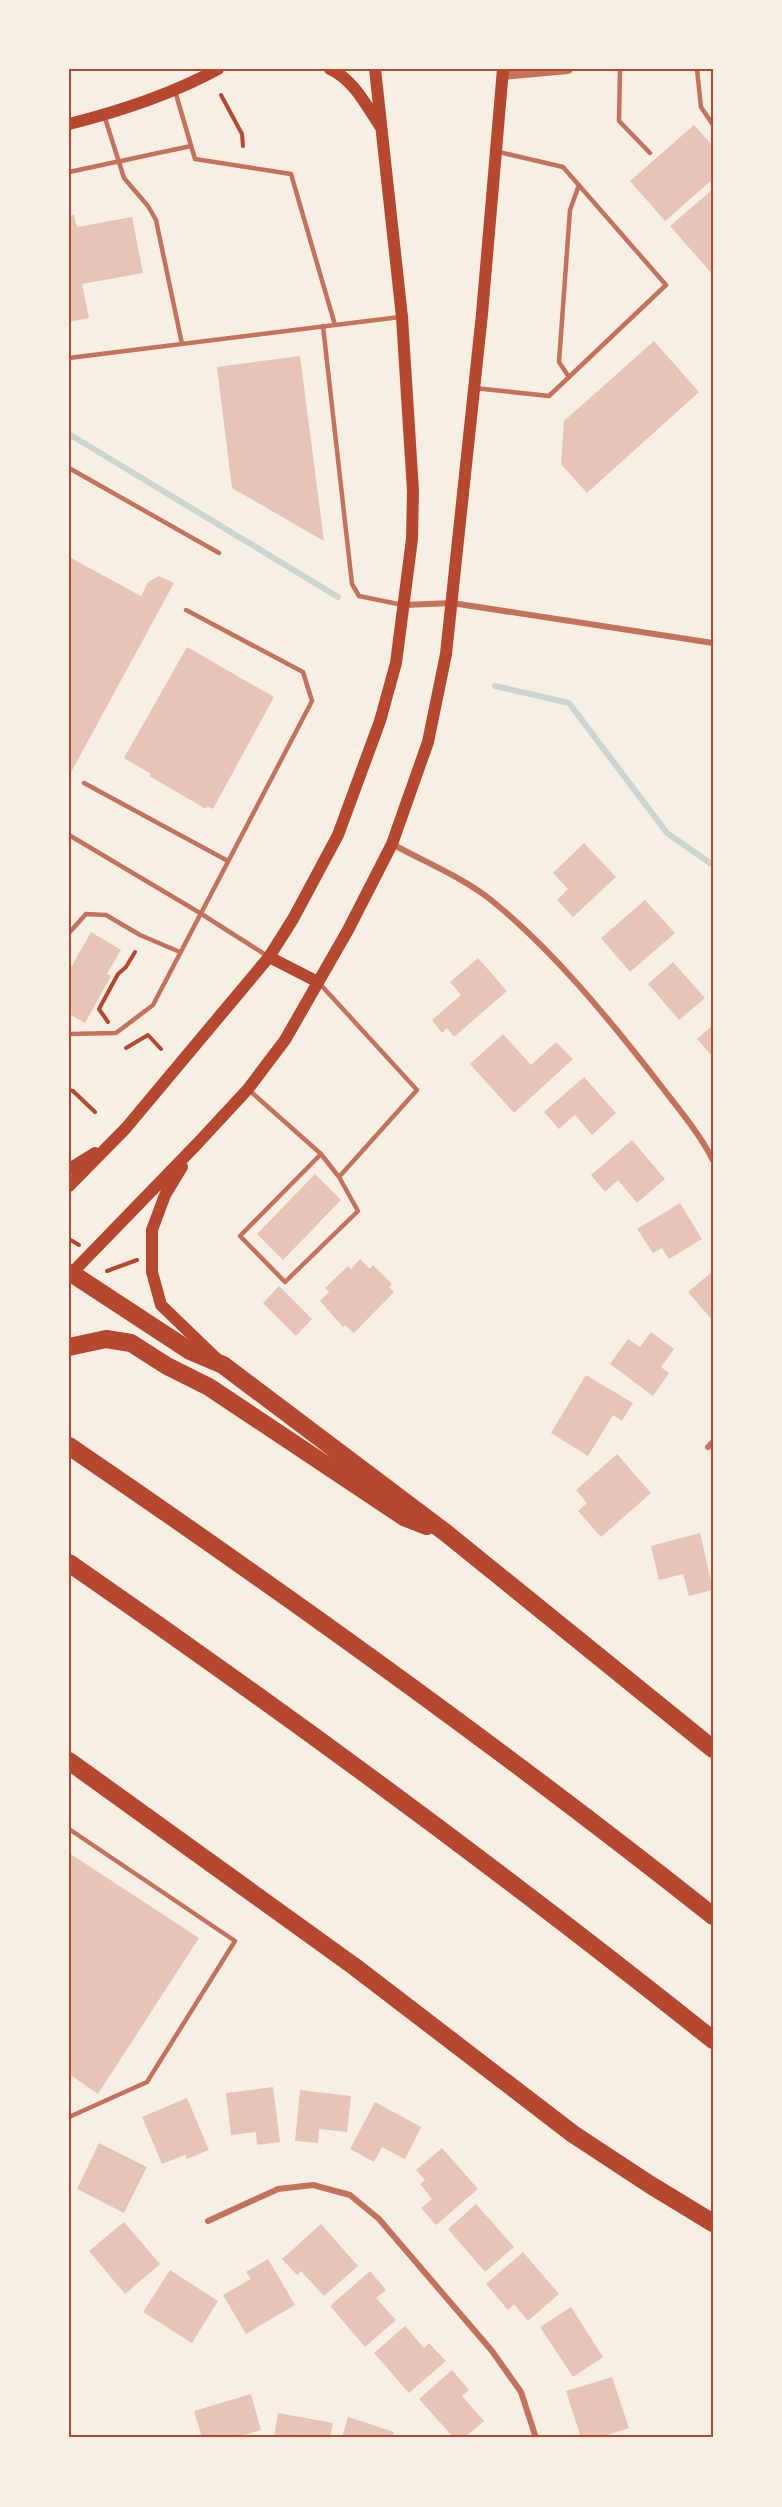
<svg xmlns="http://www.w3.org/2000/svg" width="782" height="2507" font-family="'Source Sans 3',sans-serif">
  <rect width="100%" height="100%" fill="#f6efe4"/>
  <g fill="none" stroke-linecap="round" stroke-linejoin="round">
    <!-- stream -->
    <path stroke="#c9d6d2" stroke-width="6" d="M 69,434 L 338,597
      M 495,686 L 569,703 L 667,833 L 713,865"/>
  </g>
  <!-- building -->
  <path fill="#e6c5b7" d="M 694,125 L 713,146 L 713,179 L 665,221 L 630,181 Z
    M 713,189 L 713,275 L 670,226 Z
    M 74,215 L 77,227 L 132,217 L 143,273 L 82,284 L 89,318 L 69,322 L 69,216 Z
    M 654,341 L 699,392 L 587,493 L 561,464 L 564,421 Z
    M 300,356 L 324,541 L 232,488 L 217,367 Z
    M 69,557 L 141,596 L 148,582 L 159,576 L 174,583 L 69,776 Z
    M 187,647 L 274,697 L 213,809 L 207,806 L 206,809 L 149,776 L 151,774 L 124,758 Z
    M 584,843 L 616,877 L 573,917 L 557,900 L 568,889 L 553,873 Z
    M 645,900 L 675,933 L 630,972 L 601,938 Z
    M 91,932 L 121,950 L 107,974 L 111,976 L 85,1023 L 69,1014 L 69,971 Z
    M 478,958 L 507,991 L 454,1037 L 447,1028 L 442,1033 L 432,1020 L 461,995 L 450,982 Z
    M 673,962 L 705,998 L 679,1020 L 648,984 Z
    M 713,1025 L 713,1057 L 697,1039 Z
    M 503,1034 L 531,1065 L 556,1042 L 573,1059 L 514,1113 L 470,1064 Z
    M 584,1077 L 616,1113 L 592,1135 L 575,1115 L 559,1129 L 544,1112 Z
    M 632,1140 L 665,1179 L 637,1203 L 618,1180 L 605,1192 L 591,1175 Z
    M 315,1174 L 341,1200 L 283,1260 L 257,1234 Z
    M 680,1203 L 702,1239 L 669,1259 L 662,1248 L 653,1253 L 637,1229 Z
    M 360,1259 L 370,1269 L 373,1265 L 392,1284 L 389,1287 L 394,1292 L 354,1333 L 345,1325 L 343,1327 L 320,1301 L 329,1292 L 325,1288 L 348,1266 L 351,1269 Z
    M 713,1271 L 713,1321 L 688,1292 Z
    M 279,1286 L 312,1319 L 296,1336 L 263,1303 Z
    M 651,1332 L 674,1349 L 661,1367 L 669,1373 L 653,1396 L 610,1364 L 628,1339 L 640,1347 Z
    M 586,1375 L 633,1403 L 622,1421 L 613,1415 L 588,1456 L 551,1433 Z
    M 617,1454 L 651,1493 L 601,1537 L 578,1511 L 587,1503 L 576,1490 Z
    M 700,1533 L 713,1590 L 689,1596 L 683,1574 L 659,1580 L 651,1546 Z
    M 69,1853 L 199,1938 L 98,2094 L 69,2074 Z
    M 273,2087 L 280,2142 L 257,2145 L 256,2132 L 231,2135 L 226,2093 Z
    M 300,2090 L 351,2096 L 347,2132 L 319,2129 L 318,2143 L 295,2141 Z
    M 187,2098 L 209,2150 L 187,2159 L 185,2155 L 162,2164 L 142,2117 Z
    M 375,2102 L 421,2127 L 405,2159 L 382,2147 L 374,2162 L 350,2149 Z
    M 99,2143 L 147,2167 L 124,2213 L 77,2189 Z
    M 442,2148 L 478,2189 L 436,2225 L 421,2208 L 432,2199 L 420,2184 L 425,2180 L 416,2170 Z
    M 476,2204 L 514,2247 L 485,2272 L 448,2229 Z
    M 124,2222 L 160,2264 L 125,2294 L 89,2251 Z
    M 321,2224 L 358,2266 L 324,2296 L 301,2271 L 297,2275 L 282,2259 Z
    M 523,2252 L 559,2294 L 528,2321 L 514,2304 L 508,2310 L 486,2284 Z
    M 268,2259 L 295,2305 L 246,2334 L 223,2295 L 251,2279 L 246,2272 Z
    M 170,2270 L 218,2301 L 192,2343 L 143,2312 Z
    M 370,2271 L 386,2290 L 376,2298 L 396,2320 L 365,2347 L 330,2306 Z
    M 571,2307 L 603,2357 L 573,2377 L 540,2327 Z
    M 405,2326 L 424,2348 L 429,2343 L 446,2361 L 409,2393 L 374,2353 Z
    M 452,2370 L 469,2390 L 462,2396 L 484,2421 L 464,2438 L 454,2438 L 419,2399 Z
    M 612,2377 L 629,2428 L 598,2438 L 581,2438 L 566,2391 Z
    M 251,2394 L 261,2430 L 236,2438 L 202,2438 L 194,2411 Z
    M 278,2413 L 333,2423 L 330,2438 L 274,2438 Z
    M 348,2417 L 394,2432 L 392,2438 L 342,2438 Z"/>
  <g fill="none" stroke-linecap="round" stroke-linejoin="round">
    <!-- path -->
    <path stroke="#b5482f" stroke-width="4" d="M 221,95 L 242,134 L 243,146
      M 108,1022 L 99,1009 L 118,974 L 126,967 L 135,952
      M 126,1048 L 148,1035 L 161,1049
      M 69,1090 L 73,1091 L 95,1112
      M 69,1239 L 79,1245
      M 107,1271 L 137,1260"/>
    <!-- service -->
    <path stroke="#c5725c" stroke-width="4.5" d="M 620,69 L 619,121 L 650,153
      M 697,69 L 701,107 L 713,125
      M 175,91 L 195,159 L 291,174 L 335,325
      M 104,115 L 124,178 L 148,206 L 156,220 L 182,344
      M 69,172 L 191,146
      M 323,326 L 352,584 L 359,596 L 403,605
      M 69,358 L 400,317
      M 569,377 L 559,362 L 570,210 L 579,185
      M 474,388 L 549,396 L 666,285 L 563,167 L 499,152
      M 69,468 L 219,553
      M 84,783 L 228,861
      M 69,835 L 200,913 L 269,957
      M 69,933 L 86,914 L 106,915 L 140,935 L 180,952
      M 69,1034 L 116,1033 L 153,1005 L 312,701 L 303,672 L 186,610
      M 249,1090 L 321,1154 L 339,1177 L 417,1090 L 320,984
      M 321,1154 L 240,1236 L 285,1282 L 358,1211 L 339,1177
      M 69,1829 L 235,1941 L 147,2082 L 69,2117"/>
    <!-- minor -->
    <path stroke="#c5725c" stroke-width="6" d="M 405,605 L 452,603 L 713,643
      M 392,844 C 425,862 462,877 491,900 C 552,949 610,1020 658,1082 C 677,1107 698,1131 713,1160
      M 708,1447 L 713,1442
      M 208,2221 L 278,2189 L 313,2185 L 350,2195 L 379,2219 L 492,2351 L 521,2392 L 536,2438"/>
    <!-- tertiary -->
    <path stroke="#c5725c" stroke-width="10" d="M 503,75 L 568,69"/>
    <!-- secondary -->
    <path stroke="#b5482f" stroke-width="12" d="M 330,69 C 353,79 366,105 380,126
      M 69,124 C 117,112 174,93 218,69
      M 269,957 L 318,982
      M 182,1167 L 165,1195 L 152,1230 L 152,1272 L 161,1305 L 218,1360
      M 69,1169 L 95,1153
      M 69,1186 L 126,1128 L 269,957 L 293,919 L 338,835 L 380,721 L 396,663 L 412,539 L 413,491 L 402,317 L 375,69
      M 69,1276 L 197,1144 L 248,1089 L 285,1040 L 348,930 L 392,844 L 428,742 L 446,654 L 482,314 L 503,69"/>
    <!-- motorway -->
    <path stroke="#b5482f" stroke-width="18" d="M 71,1273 L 190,1351 L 223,1365 L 446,1533 L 713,1749
      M 69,1347 L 106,1339 L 131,1343 L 167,1366 L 209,1387 L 404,1517 L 427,1526
      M 69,1446 C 289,1596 505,1751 713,1916
      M 69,1563 C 289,1715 504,1873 713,2040
      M 69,1761 L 355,1967 L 573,2134 L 649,2184 L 713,2223"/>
  </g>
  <!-- border -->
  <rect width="782" height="2507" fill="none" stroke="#f6efe4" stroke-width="141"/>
  <rect x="70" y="70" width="642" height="2366" fill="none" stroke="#b5482f" stroke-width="2"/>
</svg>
